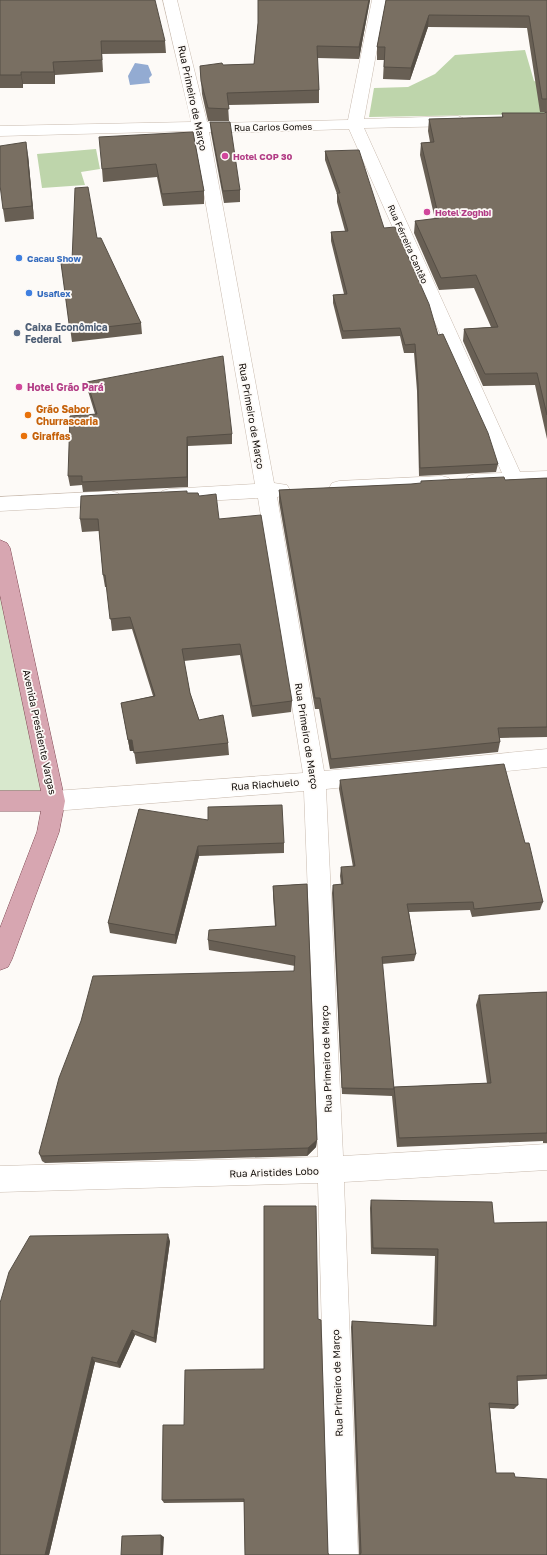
<svg xmlns="http://www.w3.org/2000/svg" width="547" height="1555" font-family="'Golos Text',sans-serif">
  <rect width="100%" height="100%" fill="#fdfaf7"/>
  <!-- green -->
  <path fill="#d8e8cd" d="M 0,548 L 54,801 L 0,801 Z"/>
  <!-- forest -->
  <path fill="#bed5ab" d="M 525,50 L 534,81 L 547,85 L 547,105 L 544,114 L 369,117 L 374,88 L 408,87 L 435,74 L 455,55 Z
    M 96,149 L 100,169 L 81,172 L 85,185 L 42,188 L 37,154 Z"/>
  <!-- water -->
  <path fill="#93abd2" d="M 135,63 L 148,65 L 152,75 L 149,78 L 150,83 L 130,85 L 128,76 Z"/>
  <g fill="none" stroke-linecap="round" stroke-linejoin="round">
    <defs>
      <path id="minor" d="M 163,0 L 177,0 L 207,122 L 218,123 L 348,120 L 372,0 L 386,0 L 364,119 L 458,116 L 463,118 L 466,121 L 463,124 L 458,126 L 364,128 L 520,472 L 547,471 L 547,485 L 475,488 L 468,486 L 465,481 L 468,476 L 475,474 L 502,473 L 349,129 L 218,133 L 209,132 L 274,483 L 287,485 L 290,490 L 287,495 L 277,497 L 324,771 L 547,749 L 547,767 L 326,789 L 343,1156 L 547,1144 L 547,1170 L 344,1182 L 358,1555 L 328,1555 L 318,1183 L 0,1192 L 0,1166 L 318,1157 L 304,791 L 54,811 L 46,808 L 43,801 L 46,794 L 54,791 L 303,773 L 258,498 L 169,503 L 162,501 L 159,496 L 162,491 L 169,489 L 255,484 L 193,131 L 0,136 L 0,126 L 191,122 Z
        M 442,476 L 449,478 L 452,483 L 449,488 L 442,490 L 339,495 L 332,493 L 329,488 L 332,483 L 339,481 Z
        M 111,491 L 118,493 L 121,498 L 118,503 L 111,505 L 0,511 L 0,497 Z"/>
      <path id="major" d="M 0,540 L 7,543 L 10,548 L 65,801 L 59,832 L 12,959 L 8,967 L 0,970 L 0,928 L 37,832 L 41,811 L 0,811 L 0,791 L 41,791 L 0,595 Z"/>
    </defs>
    <!-- minor casing -->
    <use href="#minor" stroke="#c9bbaf" stroke-width="1"/>
    <!-- major casing -->
    <use href="#major" stroke="#804954" stroke-width="1"/>
    <!-- minor -->
    <use href="#minor" fill="#fff" fill-rule="evenodd"/>
    <!-- major -->
    <use href="#major" fill="#d7a6b1" fill-rule="evenodd"/>
  </g>
  <!-- wall -->
  <path fill="#685f54" d="M 0,0 L 165,41 L 166,53 L 102,54 L 103,72 L 55,75 L 55,84 L 23,84 L 23,88 L 0,88 Z
    M 370,0 L 359,59 L 317,58 L 319,90 L 319,103 L 228,105 L 229,121 L 208,121 L 202,94 L 200,66 L 254,64 L 258,23 Z
    M 386,0 L 547,0 L 547,112 L 540,112 L 527,28 L 428,27 L 410,80 L 383,79 L 384,60 L 377,60 L 377,47 Z
    M 547,112 L 547,439 L 535,385 L 483,386 L 463,341 L 464,329 L 491,327 L 474,288 L 439,290 L 414,233 L 415,221 L 435,219 L 420,155 L 421,143 L 430,142 L 428,131 L 429,119 L 502,117 L 502,113 L 544,113 Z
    M 210,122 L 240,190 L 240,202 L 224,203 L 211,133 Z
    M 193,132 L 204,191 L 204,204 L 163,206 L 157,177 L 103,182 L 102,169 Z
    M 325,151 L 384,228 L 438,335 L 498,464 L 496,472 L 419,476 L 417,391 L 414,353 L 404,353 L 400,336 L 342,339 L 333,303 L 333,295 L 344,294 L 331,241 L 331,232 L 345,231 L 337,202 L 337,194 L 325,160 Z
    M 28,155 L 34,219 L 5,222 L 3,209 Z
    M 97,238 L 141,323 L 142,334 L 72,342 L 61,263 L 72,261 Z
    M 87,382 L 232,434 L 232,444 L 188,446 L 188,487 L 83,492 L 82,485 L 70,486 L 68,476 L 95,414 L 88,391 Z
    M 547,478 L 547,737 L 500,738 L 500,742 L 498,752 L 330,769 L 319,709 L 315,709 L 279,502 L 279,490 Z
    M 187,493 L 199,496 L 219,519 L 292,701 L 291,712 L 252,717 L 240,655 L 184,661 L 190,693 L 199,720 L 228,743 L 229,755 L 136,764 L 134,751 L 130,751 L 121,703 L 153,696 L 132,629 L 112,631 L 107,587 L 105,587 L 103,575 L 99,531 L 82,532 L 80,519 Z
    M 340,780 L 525,843 L 543,902 L 540,910 L 472,917 L 470,910 L 409,912 L 416,954 L 414,961 L 382,964 L 394,1089 L 394,1087 L 487,1083 L 476,1005 L 479,995 L 547,992 L 547,1143 L 543,1143 L 543,1141 L 397,1147 L 392,1096 L 342,1094 L 332,893 L 333,885 L 341,884 L 340,876 L 341,867 L 353,867 L 339,789 Z
    M 139,809 L 284,843 L 284,853 L 199,856 L 176,944 L 110,933 L 108,923 Z
    M 307,884 L 317,1140 L 316,1147 L 307,1156 L 45,1163 L 42,1161 L 39,1153 L 294,971 L 295,966 L 209,950 L 208,940 L 275,926 L 273,896 L 273,886 Z
    M 371,1200 L 494,1223 L 547,1222 L 547,1379 L 517,1381 L 518,1405 L 514,1409 L 490,1408 L 496,1473 L 515,1477 L 547,1555 L 245,1555 L 244,1502 L 164,1503 L 162,1500 L 184,1425 L 264,1369 L 318,1319 L 328,1553 L 329,1555 L 359,1555 L 351,1327 L 352,1321 L 433,1326 L 435,1256 L 371,1254 L 370,1208 Z
    M 170,1241 L 156,1343 L 135,1335 L 120,1368 L 95,1362 L 49,1555 L 0,1555 L 0,1303 Z"/>
  <!-- shaded-wall -->
  <path fill="#554e45" d="M 369,0 L 370,0 L 359,59 L 359,47 Z
    M 429,15 L 428,27 L 410,80 L 411,68 Z
    M 53,62 L 55,75 L 55,84 L 54,72 Z
    M 21,72 L 23,84 L 23,88 L 21,75 Z
    M 26,142 L 28,155 L 34,219 L 32,206 Z
    M 187,437 L 188,446 L 188,487 L 187,477 Z
    M 128,740 L 132,740 L 134,751 L 130,751 Z
    M 198,846 L 199,856 L 176,944 L 175,935 Z
    M 317,1140 L 316,1147 L 307,1156 L 308,1148 Z
    M 168,1234 L 170,1241 L 156,1343 L 154,1338 Z
    M 132,1330 L 135,1335 L 120,1368 L 117,1363 Z
    M 92,1357 L 95,1362 L 49,1555 L 45,1555 Z
    M 161,1535 L 164,1537 L 163,1555 L 161,1555 Z"/>
  <!-- building -->
  <path fill="#796f62" stroke="#554e45" d="M 0,0 L 155,0 L 165,41 L 101,41 L 102,60 L 53,62 L 54,72 L 21,72 L 21,75 L 0,75 Z
    M 258,0 L 369,0 L 359,47 L 317,46 L 319,90 L 227,93 L 229,109 L 208,108 L 201,81 L 200,66 L 222,63 L 223,65 L 254,64 L 258,23 Z
    M 386,0 L 547,0 L 547,99 L 542,99 L 529,16 L 429,15 L 411,68 L 384,67 L 385,47 L 377,47 Z
    M 547,112 L 547,415 L 537,373 L 485,374 L 464,329 L 498,327 L 476,275 L 441,278 L 415,221 L 439,218 L 421,143 L 434,142 L 429,119 L 503,117 L 502,113 L 544,113 Z
    M 210,122 L 230,122 L 240,190 L 223,191 Z
    M 193,132 L 204,191 L 162,194 L 156,164 L 102,169 L 99,137 Z
    M 26,142 L 32,206 L 3,209 L 0,185 L 0,146 Z
    M 359,150 L 384,228 L 395,227 L 429,304 L 438,335 L 443,334 L 488,433 L 498,464 L 420,468 L 418,383 L 415,344 L 405,345 L 400,328 L 343,331 L 333,295 L 347,294 L 331,232 L 348,231 L 337,193 L 340,193 L 325,151 Z
    M 88,187 L 97,238 L 101,238 L 141,323 L 70,331 L 61,263 L 72,261 L 75,188 Z
    M 223,356 L 232,434 L 187,437 L 187,477 L 82,482 L 82,476 L 68,476 L 70,416 L 97,414 L 87,382 Z
    M 504,477 L 505,480 L 547,478 L 547,727 L 498,728 L 500,742 L 331,759 L 320,698 L 315,698 L 279,490 L 411,484 L 421,483 L 421,481 Z
    M 187,491 L 187,493 L 198,493 L 199,496 L 216,494 L 219,519 L 261,515 L 292,701 L 252,706 L 240,644 L 182,649 L 190,693 L 199,720 L 223,715 L 228,743 L 134,753 L 132,740 L 128,740 L 121,703 L 155,696 L 130,617 L 110,619 L 105,575 L 103,575 L 98,519 L 80,519 L 81,496 Z
    M 504,764 L 525,843 L 529,843 L 543,902 L 474,909 L 473,902 L 407,904 L 416,954 L 382,957 L 394,1089 L 342,1088 L 333,885 L 343,884 L 341,867 L 355,866 L 340,780 Z
    M 282,805 L 284,843 L 198,846 L 175,935 L 108,923 L 139,809 L 208,820 L 208,807 Z
    M 307,884 L 317,1140 L 308,1148 L 41,1156 L 39,1153 L 59,1078 L 81,1021 L 93,976 L 294,971 L 295,956 L 208,940 L 209,930 L 276,926 L 273,886 Z
    M 547,992 L 547,1133 L 399,1138 L 394,1087 L 491,1083 L 479,995 Z
    M 371,1200 L 492,1202 L 494,1223 L 547,1222 L 547,1375 L 517,1376 L 518,1405 L 489,1403 L 496,1473 L 514,1473 L 515,1477 L 547,1479 L 547,1555 L 245,1555 L 244,1499 L 162,1500 L 163,1425 L 184,1425 L 185,1370 L 264,1369 L 264,1206 L 316,1206 L 318,1319 L 321,1320 L 328,1553 L 329,1555 L 360,1555 L 361,1553 L 352,1321 L 436,1326 L 438,1249 L 373,1248 Z
    M 168,1234 L 154,1338 L 132,1330 L 117,1363 L 92,1357 L 45,1555 L 0,1555 L 0,1303 L 9,1272 L 30,1236 Z
    M 161,1535 L 161,1555 L 121,1555 L 122,1536 Z"/>
  <!-- markers -->
  <g fill="#d1479c" stroke="#fdfaf7" stroke-width="1.5">
    <circle cx="225" cy="156" r="4"/>
    <circle cx="427" cy="212" r="4"/>
    <circle cx="19" cy="387" r="4"/>
  </g>
  <g fill="#3f7fe0" stroke="#fdfaf7" stroke-width="1.5">
    <circle cx="19" cy="258" r="4"/>
    <circle cx="29" cy="293" r="4"/>
  </g>
  <circle fill="#5c6f8a" stroke="#fdfaf7" stroke-width="1.5" cx="17" cy="333" r="4"/>
  <g fill="#e8710a" stroke="#fdfaf7" stroke-width="1.5">
    <circle cx="28" cy="415" r="4"/>
    <circle cx="24" cy="436" r="4"/>
  </g>
  <g text-anchor="middle" dominant-baseline="central" stroke-width="3.5" stroke-linejoin="round" paint-order="stroke">
    <!-- far-street labels -->
    <g font-size="9" fill="#110c08" stroke="#fdfaf7">
      <text transform="translate(273 127) rotate(-1)">Rua Carlos Gomes</text>
      <text transform="translate(408 244) rotate(66)">Rua Férreira Cantão</text>
    </g>
    <!-- far-hotel labels -->
    <g font-size="9" font-weight="bold" fill="#b23c85" stroke="#fdfaf7" text-anchor="start">
      <text x="233" y="156">Hotel COP 30</text>
      <text x="435" y="212">Hotel Zoghbi</text>
    </g>
    <!-- far-shop labels -->
    <g font-size="9" font-weight="bold" fill="#366cbe" stroke="#fdfaf7" text-anchor="start">
      <text x="27" y="258">Cacau Show</text>
      <text x="37" y="293">Usaflex</text>
    </g>
    <!-- street labels -->
    <g font-size="10" fill="#110c08" stroke="#fdfaf7">
      <text transform="translate(193 98) rotate(78)">Rua Primeiro de Março</text>
      <text transform="translate(252 416) rotate(80)">Rua Primeiro de Março</text>
      <text transform="translate(40 732) rotate(78)">Avenida Presidente Vargas</text>
      <text transform="translate(307 736) rotate(81)">Rua Primeiro de Março</text>
      <text transform="translate(265 784) rotate(-4)">Rua Riachuelo</text>
      <text transform="translate(326 1059) rotate(-92)">Rua Primeiro de Março</text>
      <text transform="translate(274 1172) rotate(-2)">Rua Aristides Lobo</text>
      <text transform="translate(337 1383) rotate(-92)">Rua Primeiro de Março</text>
    </g>
    <!-- service labels -->
    <g font-size="10" font-weight="bold" fill="#4e5e75" stroke="#fdfaf7" text-anchor="start">
      <text x="25" y="327">Caixa Econômica<tspan x="25" dy="12">Federal</tspan></text>
    </g>
    <!-- hotel labels -->
    <g font-size="10" font-weight="bold" fill="#b23c85" stroke="#fdfaf7" text-anchor="start">
      <text x="27" y="387">Hotel Grão Pará</text>
    </g>
    <!-- food labels -->
    <g font-size="10" font-weight="bold" fill="#c56008" stroke="#fdfaf7" text-anchor="start">
      <text x="36" y="409">Grão Sabor<tspan x="36" dy="12">Churrascaria</tspan></text>
      <text x="32" y="436">Giraffas</text>
    </g>
  </g>
</svg>
